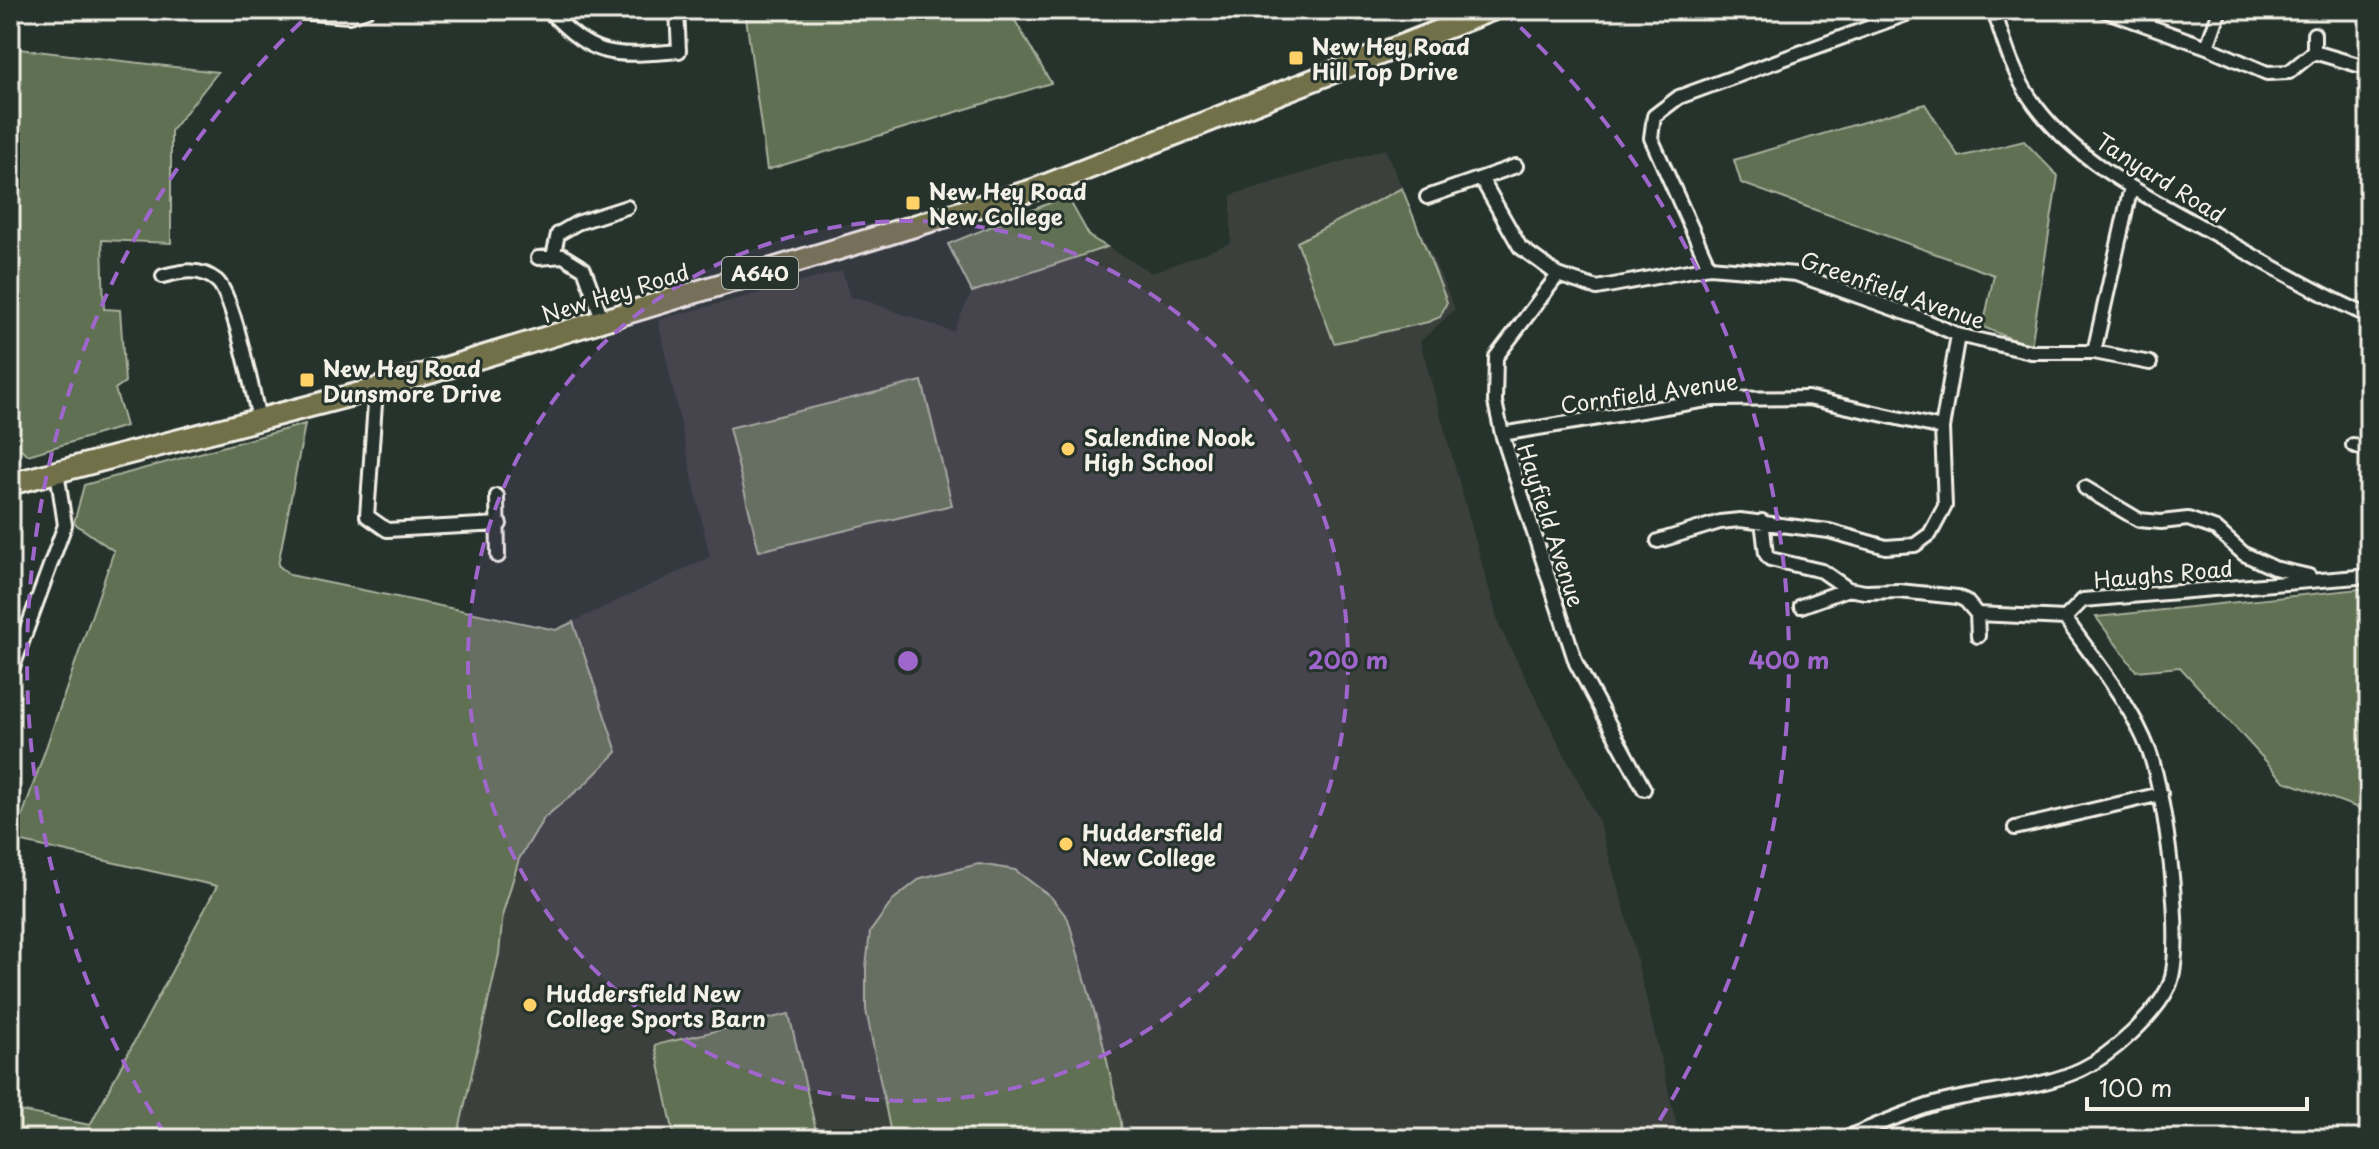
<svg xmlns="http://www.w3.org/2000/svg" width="2379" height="1149" font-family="'Playpen Sans',sans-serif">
  <rect width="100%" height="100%" fill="#26332d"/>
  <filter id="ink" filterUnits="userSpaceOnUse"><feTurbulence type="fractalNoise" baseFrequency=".0125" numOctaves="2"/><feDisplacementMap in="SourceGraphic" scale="16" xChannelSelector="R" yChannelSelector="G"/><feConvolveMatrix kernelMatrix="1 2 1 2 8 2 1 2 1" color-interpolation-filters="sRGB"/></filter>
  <g filter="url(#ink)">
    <!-- built -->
    <path fill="#3b413e" d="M 1385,149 L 1455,309 L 1420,342 L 1500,628 L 1598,820 L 1625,911 L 1680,1139 L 457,1139 L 499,954 L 503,913 L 519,859 L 544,818 L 584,785 L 617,752 L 573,622 L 710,557 L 658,320 L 842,271 L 850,298 L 858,298 L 953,332 L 972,292 L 1107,247 L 1152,273 L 1231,243 L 1231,195 Z"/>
    <!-- green -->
    <path fill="#5e7052" stroke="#a9b09d" stroke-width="2" d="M 745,10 L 1009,10 L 1051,83 L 767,170 Z
      M 10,48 L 218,72 L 171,131 L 171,243 L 102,240 L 104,309 L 120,310 L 125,382 L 115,389 L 126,426 L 28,455 L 10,440 Z
      M 1925,104 L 1959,157 L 2024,141 L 2058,176 L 2031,347 L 1983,327 L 1994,275 L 1741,183 L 1734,160 Z
      M 1402,188 L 1447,302 L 1440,317 L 1428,322 L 1334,343 L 1297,242 Z
      M 1067,196 L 1090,237 L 1107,247 L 972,292 L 948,244 Z
      M 922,381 L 952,505 L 759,551 L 729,428 Z
      M 305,424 L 278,565 L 290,575 L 556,630 L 573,622 L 617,752 L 584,785 L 544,818 L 519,859 L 503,913 L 499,954 L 457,1139 L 10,1139 L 10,1109 L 90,1125 L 217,886 L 14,840 L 114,551 L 74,523 L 84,485 Z
      M 2369,588 L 2369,815 L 2353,806 L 2284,781 L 2180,667 L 2136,671 L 2096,617 Z
      M 979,864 L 1015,870 L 1051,897 L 1068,919 L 1101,1035 L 1121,1122 L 1122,1139 L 892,1139 L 866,1010 L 866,967 L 870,932 L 894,899 L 921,878 Z
      M 789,1014 L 818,1139 L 675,1139 L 655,1045 Z"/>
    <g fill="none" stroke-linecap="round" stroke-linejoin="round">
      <defs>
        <path id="minor" d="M 270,10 L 349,16 L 367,10
          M 548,10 C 595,60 614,56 679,51 L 677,10
          M 1994,10 C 2004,43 2014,77 2035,105 C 2079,165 2154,200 2218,236 C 2268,264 2317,293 2369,316
          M 2104,10 L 2207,47 L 2267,73 L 2289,72 L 2314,52 L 2314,34
          M 2207,47 L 2220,10
          M 2314,52 L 2358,65
          M 1482,180 L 1520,247 L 1558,275 L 1597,288 L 1709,267 L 1796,274 L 1920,318 L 1958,335 L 2031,352 L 2094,352 L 2150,363
          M 1427,197 L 1516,166
          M 553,257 L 558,234 L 577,223 L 627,207
          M 538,258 L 563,256 L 584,269 L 603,321
          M 1709,267 L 1651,138 L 1654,116 L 1679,97 L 1917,10
          M 1558,275 L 1496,357 L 1495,402 L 1502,434 L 1576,663 L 1644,789
          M 163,276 C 183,271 200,267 217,281 C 234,296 252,392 259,418
          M 2094,352 L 2131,187
          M 376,389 L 367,516 L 387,530 L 500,524
          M 1502,434 L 1713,399 L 1808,398 L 1942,428
          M 2353,445 L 2369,451
          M 2085,488 L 2139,520 L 2161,522 L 2188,519 L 2216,529 L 2244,554 L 2274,568 L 2309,576
          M 497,496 L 498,556
          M 1762,521 L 1766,554 L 1770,559 L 1822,571 L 1848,589
          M 1658,541 L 1720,522 L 1740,520 L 1829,531 L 1886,547 L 1915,545 L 1930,534 L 1945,506 L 1942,428 L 1958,335
          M 1801,606 L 1848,589 L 1865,592 L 1899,591 L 1958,597 L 1966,601 L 1977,614
          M 1978,636 L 1977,614 L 2065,618
          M 10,675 L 65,525 L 57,471
          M 2015,828 L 2161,794
          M 1843,1139 C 1873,1127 1903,1113 1934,1104 C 1982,1090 2036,1091 2082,1069 C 2111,1055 2155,1016 2169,986 C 2186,947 2165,793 2149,751 C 2131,703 2094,660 2065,618 L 2083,600 L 2369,576"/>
        <path id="trunk" d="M 10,484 L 376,389 L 1033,190 L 1492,10"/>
      </defs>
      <!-- minor casing -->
      <use href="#minor" stroke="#f4f1e8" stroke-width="18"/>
      <!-- trunk casing -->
      <use href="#trunk" stroke="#f4f1e8" stroke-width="26"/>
      <!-- minor -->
      <use href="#minor" stroke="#26332d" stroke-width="12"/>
      <!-- trunk -->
      <use href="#trunk" stroke="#71704a" stroke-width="20"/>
    </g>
  </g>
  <!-- distance rings -->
  <circle cx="908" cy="661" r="440" fill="#9f67cb" fill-opacity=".12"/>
  <g fill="none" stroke="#9f67cb" stroke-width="4" stroke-dasharray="14 10">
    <circle cx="908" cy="661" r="440"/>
    <path d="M165 1134A881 881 0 0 1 313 11M1503 11A881 881 0 0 1 1651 1134"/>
  </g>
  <!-- markers -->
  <g fill="#ffd166" stroke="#26332d" stroke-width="3">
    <rect x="1288" y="50" width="16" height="16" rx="4"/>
    <rect x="905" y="195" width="16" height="16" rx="4"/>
    <rect x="299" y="372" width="16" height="16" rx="4"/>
    <circle cx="1068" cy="449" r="8"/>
    <circle cx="1066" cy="844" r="8"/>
    <circle cx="530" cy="1005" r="8"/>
  </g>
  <g text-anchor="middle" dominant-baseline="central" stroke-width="6" stroke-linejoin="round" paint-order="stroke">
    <!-- shield labels -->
    <rect fill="#26332d" stroke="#b6b8b0" stroke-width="2" x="722" y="257" width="76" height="32" rx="6"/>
    <g font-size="20" font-weight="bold" fill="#f4f1e8">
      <text x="760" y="273">A640</text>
    </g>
    <!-- poi labels -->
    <g font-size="22" font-weight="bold" fill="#f4f1e8" stroke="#26332d" text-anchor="start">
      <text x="1312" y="45">New Hey Road<tspan x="1312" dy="25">Hill Top Drive</tspan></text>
      <text x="929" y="190">New Hey Road<tspan x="929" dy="25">New College</tspan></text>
      <text x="323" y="367">New Hey Road<tspan x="323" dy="25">Dunsmore Drive</tspan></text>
      <text x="1084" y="436">Salendine Nook<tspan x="1084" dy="25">High School</tspan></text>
      <text x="1082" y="831">Huddersfield<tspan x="1082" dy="25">New College</tspan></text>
      <text x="546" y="992">Huddersfield New<tspan x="546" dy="25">College Sports Barn</tspan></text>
    </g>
    <!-- street labels -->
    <g font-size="22" fill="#f4f1e8" stroke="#26332d">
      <text transform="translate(2161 177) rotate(32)">Tanyard Road</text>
      <text transform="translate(1893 289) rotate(19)">Greenfield Avenue</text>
      <text transform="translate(615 292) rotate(-17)">New Hey Road</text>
      <text transform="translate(1649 392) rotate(-8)">Cornfield Avenue</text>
      <text transform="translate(1552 525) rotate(72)">Hayfield Avenue</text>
      <text transform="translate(2163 573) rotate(-5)">Haughs Road</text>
    </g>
  </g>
  <circle cx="908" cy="661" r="12" fill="#9f67cb" stroke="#26332d" stroke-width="4"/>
  <g font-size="24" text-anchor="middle" font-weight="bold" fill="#9f67cb" stroke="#26332d" stroke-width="6" stroke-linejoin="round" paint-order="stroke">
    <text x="1348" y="669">200 m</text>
    <text x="1789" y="669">400 m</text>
  </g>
  <!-- margin -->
  <rect width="2379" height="1149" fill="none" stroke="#26332d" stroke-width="40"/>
  <rect x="20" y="20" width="2339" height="1109" fill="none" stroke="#f4f1e8" stroke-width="3" filter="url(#ink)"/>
  <!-- scale -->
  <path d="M2087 1097v12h220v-12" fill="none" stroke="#f4f1e8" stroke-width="4"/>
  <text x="2099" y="1097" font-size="24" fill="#f4f1e8" stroke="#26332d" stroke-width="6" paint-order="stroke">100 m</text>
</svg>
